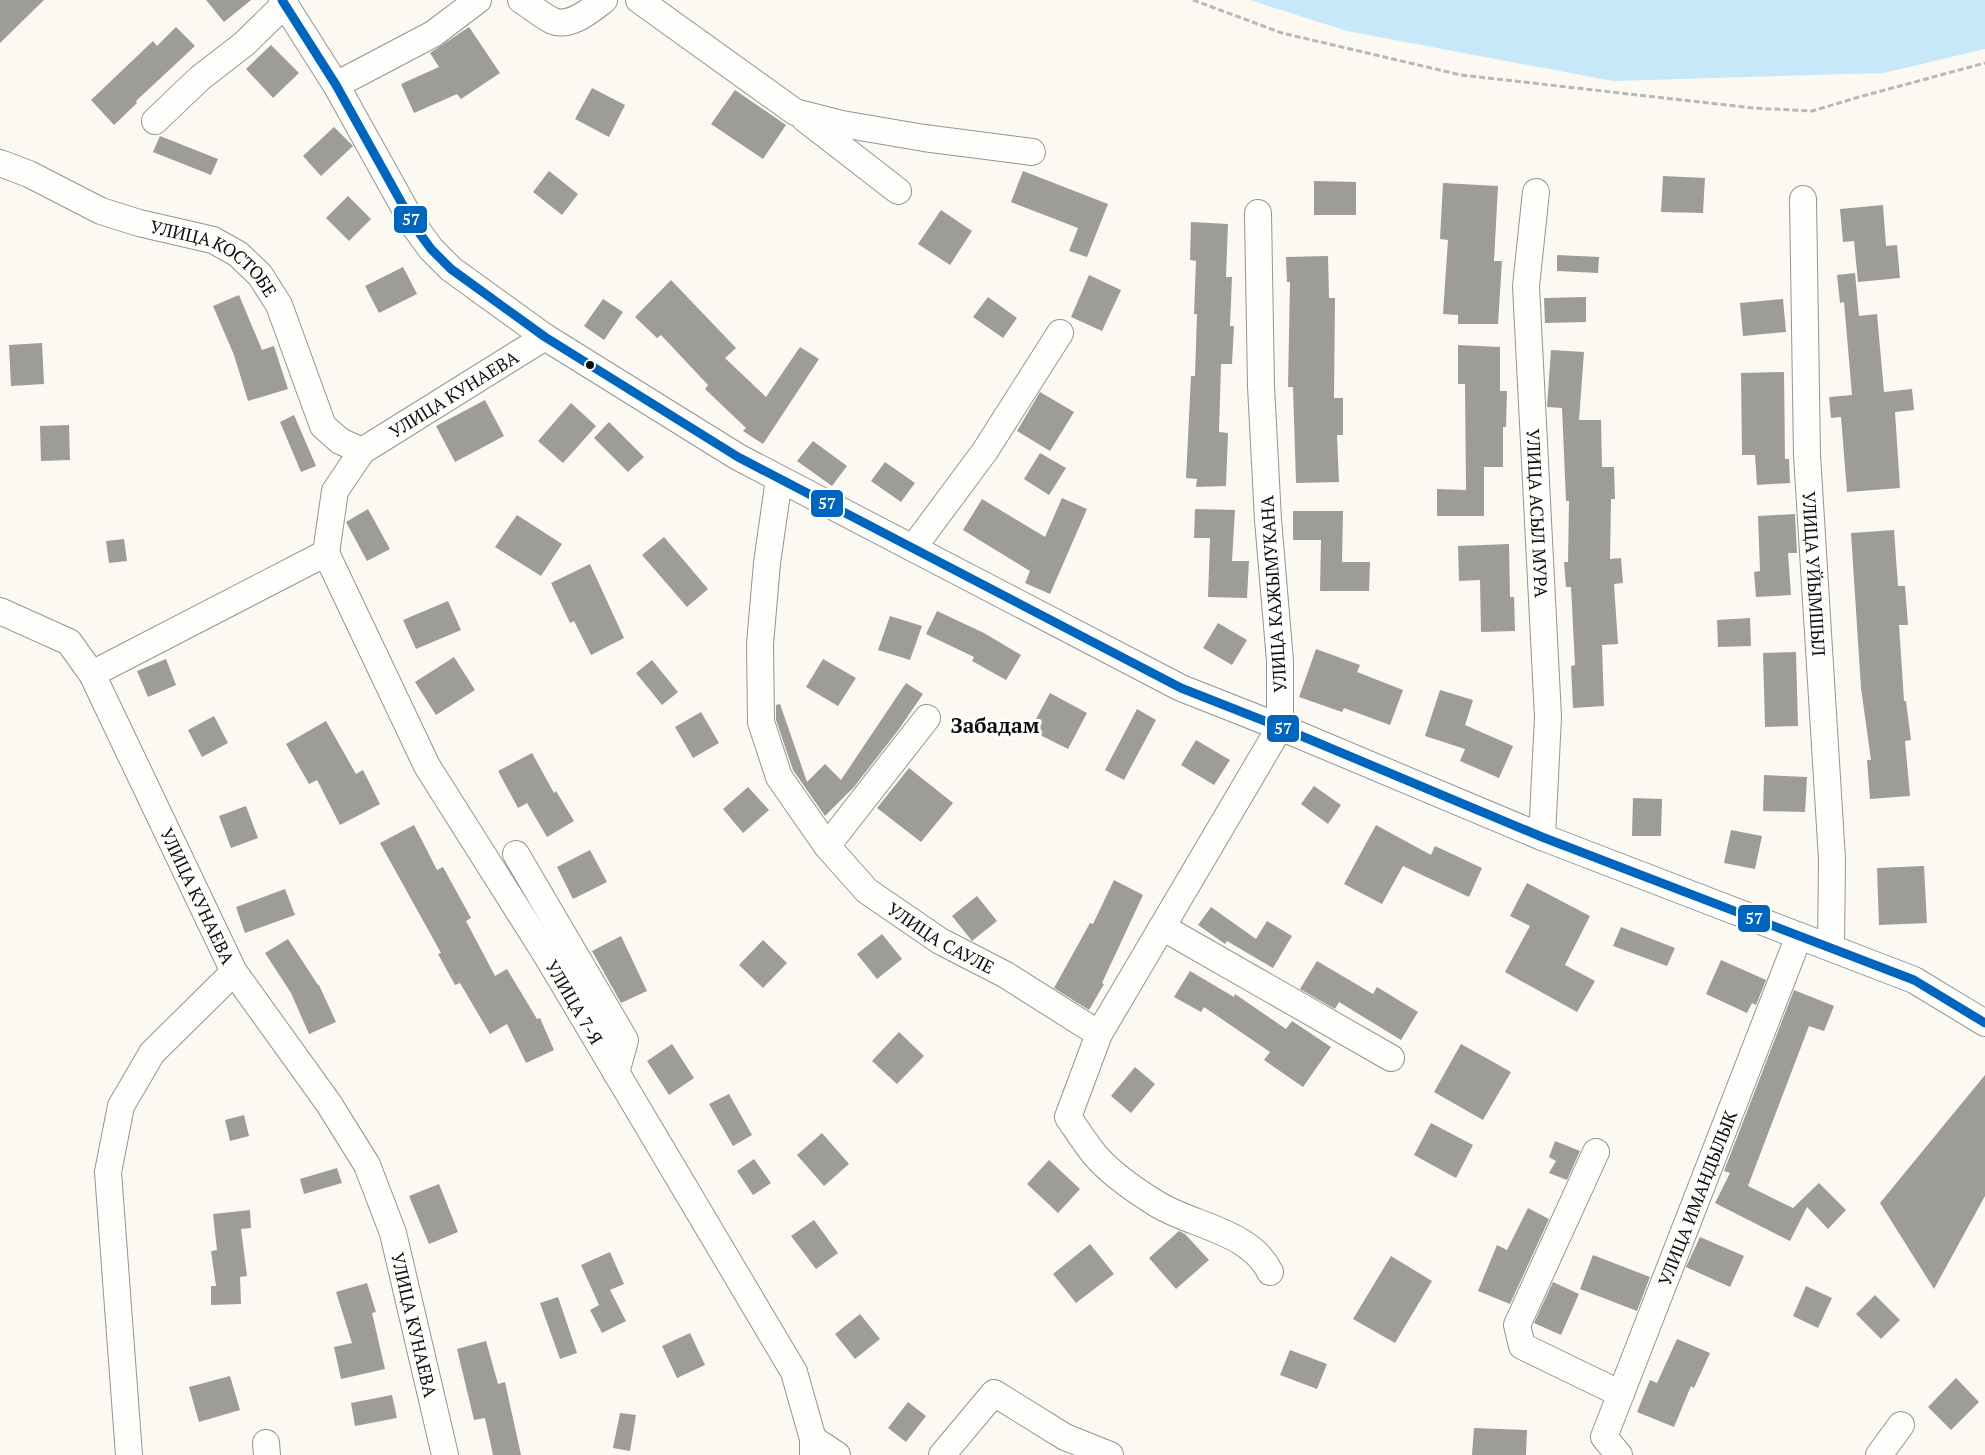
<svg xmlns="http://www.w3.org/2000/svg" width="1985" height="1455" font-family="'PT Serif',serif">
  <rect width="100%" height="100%" fill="#fbf9f2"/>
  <!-- water -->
  <path fill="#c6e8f8" d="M 1250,0 L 1985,0 L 1985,49 L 1883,73 L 1613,81 L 1347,31 Z"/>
  <!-- building -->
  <path fill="#9e9c98" d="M 0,0 L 44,0 L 0,43 Z
    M 206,0 L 251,0 L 224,22 Z
    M 176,27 L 195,46 L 136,101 L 137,103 L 114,125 L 91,100 L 153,41 L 157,46 Z
    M 469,27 L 500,73 L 461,99 L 457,94 L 414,113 L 401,84 L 439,67 L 430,53 Z
    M 271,45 L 299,73 L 273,98 L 246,69 Z
    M 592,88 L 625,105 L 609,137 L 575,119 Z
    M 735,90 L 786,125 L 763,159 L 711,124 Z
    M 334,127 L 353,146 L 321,176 L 303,156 Z
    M 160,136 L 218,159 L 211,175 L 153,152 Z
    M 549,171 L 578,194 L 562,215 L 533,192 Z
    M 1023,171 L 1108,204 L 1087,257 L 1069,251 L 1078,228 L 1011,202 Z
    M 1663,176 L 1705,178 L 1703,213 L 1661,212 Z
    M 1314,181 L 1356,182 L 1356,215 L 1314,215 Z
    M 1443,183 L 1498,186 L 1494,261 L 1502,261 L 1498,324 L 1458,324 L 1458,315 L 1443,314 L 1448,240 L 1440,239 Z
    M 348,196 L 371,219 L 349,241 L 326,218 Z
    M 1883,205 L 1886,246 L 1897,245 L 1900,278 L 1858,282 L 1854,241 L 1843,242 L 1840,209 Z
    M 941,210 L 972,231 L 950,265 L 918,244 Z
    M 1191,222 L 1228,224 L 1226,277 L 1232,277 L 1230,326 L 1234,326 L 1232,364 L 1221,364 L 1219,432 L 1228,433 L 1226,486 L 1196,487 L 1197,479 L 1186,478 L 1191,376 L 1195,376 L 1197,314 L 1194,314 L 1196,261 L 1190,260 Z
    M 1557,255 L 1599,257 L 1598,273 L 1557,271 Z
    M 1328,256 L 1329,298 L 1335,298 L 1334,398 L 1343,398 L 1343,435 L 1337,435 L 1339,482 L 1296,483 L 1293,387 L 1288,387 L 1290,282 L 1287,282 L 1286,257 Z
    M 403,267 L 417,294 L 379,313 L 365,286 Z
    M 1855,273 L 1859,316 L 1877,314 L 1884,392 L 1912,389 L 1914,410 L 1895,412 L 1900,488 L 1847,492 L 1841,417 L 1831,418 L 1829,397 L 1852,395 L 1844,302 L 1840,303 L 1837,275 Z
    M 1089,275 L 1121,290 L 1102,331 L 1071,317 Z
    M 671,280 L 736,348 L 725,358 L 766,397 L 800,347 L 819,359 L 763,444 L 743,431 L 746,428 L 705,389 L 708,385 L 661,335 L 657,338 L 635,317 Z
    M 239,295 L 262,350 L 274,346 L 288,389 L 248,401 L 234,355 L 213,306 Z
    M 988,297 L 1017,318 L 1003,338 L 973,317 Z
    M 1586,297 L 1586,322 L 1545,323 L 1544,298 Z
    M 603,299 L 623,312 L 604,340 L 584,326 Z
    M 1783,299 L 1786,332 L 1743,336 L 1740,303 Z
    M 42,343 L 44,384 L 11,386 L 9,345 Z
    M 1458,345 L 1500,347 L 1500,391 L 1507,391 L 1506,427 L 1503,427 L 1503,467 L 1484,467 L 1484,516 L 1437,516 L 1437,489 L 1466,490 L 1465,384 L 1458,384 Z
    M 1551,350 L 1584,352 L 1579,420 L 1601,420 L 1602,467 L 1614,467 L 1615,499 L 1611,499 L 1610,559 L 1621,558 L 1623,583 L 1614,584 L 1618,644 L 1602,645 L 1604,706 L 1573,708 L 1571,666 L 1575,665 L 1571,587 L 1566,587 L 1564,562 L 1568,562 L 1569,501 L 1566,501 L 1562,408 L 1547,407 Z
    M 1784,372 L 1785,459 L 1789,459 L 1790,483 L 1757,485 L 1755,455 L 1742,455 L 1741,373 Z
    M 1040,392 L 1074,412 L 1050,451 L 1017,431 Z
    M 485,400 L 504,436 L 455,462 L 436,426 Z
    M 571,403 L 596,426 L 563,463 L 538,441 Z
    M 294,415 L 316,466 L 301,472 L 280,422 Z
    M 609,422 L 644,457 L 628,472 L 594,438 Z
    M 69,425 L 70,460 L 41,461 L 40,426 Z
    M 813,441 L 847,466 L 832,486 L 797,461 Z
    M 1040,453 L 1066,468 L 1049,495 L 1024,479 Z
    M 885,462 L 915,483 L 901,502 L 871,481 Z
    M 1062,498 L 1087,509 L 1050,594 L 1025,583 L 1030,571 L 963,530 L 982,499 L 1045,537 Z
    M 368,509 L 390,549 L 367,561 L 346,522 Z
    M 1195,509 L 1235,510 L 1232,561 L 1249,561 L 1247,598 L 1208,597 L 1210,538 L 1194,538 Z
    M 1293,511 L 1343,511 L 1342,562 L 1370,562 L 1369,591 L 1320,591 L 1321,540 L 1293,540 Z
    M 1795,514 L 1797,553 L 1788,553 L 1791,595 L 1756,597 L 1754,572 L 1760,571 L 1758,516 Z
    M 517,515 L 562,544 L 541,576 L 495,547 Z
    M 1894,530 L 1898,586 L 1905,586 L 1908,625 L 1899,625 L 1904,701 L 1906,701 L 1911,740 L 1905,741 L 1910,796 L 1870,799 L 1867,760 L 1871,760 L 1861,688 L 1851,533 Z
    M 664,537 L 708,589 L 687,607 L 642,555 Z
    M 124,539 L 127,561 L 109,563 L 106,541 Z
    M 1509,544 L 1510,597 L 1514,597 L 1515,631 L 1481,632 L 1480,580 L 1459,581 L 1458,546 Z
    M 590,564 L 624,638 L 591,655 L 574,621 L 570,623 L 551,583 Z
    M 448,601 L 461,630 L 416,649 L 403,620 Z
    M 937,611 L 984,633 L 1021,655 L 1006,680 L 972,661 L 974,657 L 926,634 Z
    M 890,616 L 922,626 L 910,660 L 878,650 Z
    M 1750,618 L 1751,646 L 1718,647 L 1717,620 Z
    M 1218,623 L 1247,640 L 1232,665 L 1203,648 Z
    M 1316,649 L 1360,665 L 1357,672 L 1403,690 L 1390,725 L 1344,708 L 1342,712 L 1299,697 Z
    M 1796,652 L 1798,726 L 1765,727 L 1763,653 Z
    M 454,657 L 475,690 L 436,715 L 415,682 Z
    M 166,659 L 176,685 L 148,697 L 137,671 Z
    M 823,659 L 856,678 L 838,706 L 806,687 Z
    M 652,660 L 678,692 L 662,705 L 636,673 Z
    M 906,683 L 923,694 L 899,729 L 854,787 L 825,816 L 793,770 L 776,720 L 776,705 L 780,704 L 807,782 L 825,764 L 841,780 Z
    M 1440,690 L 1473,700 L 1465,725 L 1513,746 L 1499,778 L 1460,761 L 1465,749 L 1425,736 Z
    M 1050,693 L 1087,713 L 1068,749 L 1030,730 Z
    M 1137,709 L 1156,720 L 1124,780 L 1105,770 Z
    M 701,712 L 719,743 L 693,758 L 675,727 Z
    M 214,716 L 228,743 L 202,757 L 188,730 Z
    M 326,721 L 356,774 L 363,770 L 380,804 L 340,825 L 317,780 L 309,784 L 286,744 Z
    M 1196,740 L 1230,760 L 1214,785 L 1181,765 Z
    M 532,753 L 554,793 L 556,791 L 574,821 L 547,837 L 527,803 L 518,808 L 498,771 Z
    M 909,768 L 953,803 L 921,842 L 877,808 Z
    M 1764,775 L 1807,777 L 1805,812 L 1763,811 Z
    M 1314,786 L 1341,805 L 1328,824 L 1301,804 Z
    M 748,787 L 769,810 L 743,833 L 723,809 Z
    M 1633,798 L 1662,799 L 1661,836 L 1632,836 Z
    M 246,806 L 258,838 L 231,848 L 219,816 Z
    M 414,825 L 437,870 L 443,867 L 471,918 L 466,921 L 495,976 L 507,969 L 537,1019 L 540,1018 L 554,1050 L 526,1063 L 507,1024 L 490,1034 L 460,983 L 455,985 L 438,954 L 441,953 L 380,843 Z
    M 1376,825 L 1431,855 L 1435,846 L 1482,868 L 1469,897 L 1403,866 L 1382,904 L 1344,884 Z
    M 1731,830 L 1762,836 L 1755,869 L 1724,863 Z
    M 590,850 L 607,882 L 573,899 L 557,867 Z
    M 1924,866 L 1927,923 L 1879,925 L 1877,868 Z
    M 1114,880 L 1143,895 L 1102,983 L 1104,984 L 1089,1010 L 1054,988 L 1090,923 L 1093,924 Z
    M 1527,883 L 1590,916 L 1565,965 L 1595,981 L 1577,1012 L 1505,972 L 1530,926 L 1510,916 Z
    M 285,889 L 295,915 L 245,933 L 236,907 Z
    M 977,896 L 997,921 L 972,941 L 952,916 Z
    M 1211,907 L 1256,939 L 1267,921 L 1292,936 L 1273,968 L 1227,941 L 1225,944 L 1198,925 Z
    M 1621,927 L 1675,948 L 1667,966 L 1613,946 Z
    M 882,934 L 902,959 L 877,979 L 857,954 Z
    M 621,936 L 647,991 L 621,1003 L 592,951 Z
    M 288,939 L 318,985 L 319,985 L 336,1022 L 309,1034 L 291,993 L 265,953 Z
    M 763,940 L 787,963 L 763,988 L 739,965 Z
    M 1721,960 L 1766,980 L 1756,1005 L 1752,1003 L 1747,1013 L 1706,994 Z
    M 1317,961 L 1373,994 L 1377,987 L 1418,1012 L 1401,1040 L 1339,1002 L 1335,1009 L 1300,989 Z
    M 1190,971 L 1234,997 L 1235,994 L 1286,1029 L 1292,1021 L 1331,1047 L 1303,1087 L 1264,1060 L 1270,1052 L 1204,1007 L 1201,1012 L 1174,997 Z
    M 1794,990 L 1834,1006 L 1824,1031 L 1809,1026 L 1748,1186 L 1793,1208 L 1819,1183 L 1846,1210 L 1828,1229 L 1807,1207 L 1790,1241 L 1715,1203 L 1730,1173 L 1724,1171 Z
    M 899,1032 L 924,1056 L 897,1084 L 872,1061 Z
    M 672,1044 L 694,1078 L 669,1095 L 647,1061 Z
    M 1461,1044 L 1511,1072 L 1483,1120 L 1434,1092 Z
    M 1135,1067 L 1155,1084 L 1131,1113 L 1111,1096 Z
    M 1985,1075 L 1985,1196 L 1934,1289 L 1880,1203 Z
    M 729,1094 L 752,1135 L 733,1146 L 709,1104 Z
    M 244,1115 L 249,1136 L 230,1141 L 225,1120 Z
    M 1431,1123 L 1473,1145 L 1456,1178 L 1414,1155 Z
    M 822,1133 L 849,1164 L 824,1186 L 797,1155 Z
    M 1555,1141 L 1580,1151 L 1567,1180 L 1549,1173 L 1556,1161 L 1549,1157 Z
    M 754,1159 L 771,1183 L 753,1195 L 737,1171 Z
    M 1049,1160 L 1080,1189 L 1058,1213 L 1027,1184 Z
    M 337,1168 L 342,1183 L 304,1194 L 300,1179 Z
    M 439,1184 L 458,1232 L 429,1244 L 409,1196 Z
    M 1528,1208 L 1549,1219 L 1510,1304 L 1478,1291 L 1497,1245 L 1507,1250 Z
    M 250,1210 L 251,1228 L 241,1229 L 247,1276 L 240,1277 L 241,1304 L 211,1305 L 211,1286 L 216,1286 L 211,1251 L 217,1250 L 213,1214 Z
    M 814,1220 L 838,1253 L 816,1269 L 791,1236 Z
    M 1179,1231 L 1185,1234 L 1209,1260 L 1176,1289 L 1149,1258 Z
    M 1700,1237 L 1744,1256 L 1730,1287 L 1686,1267 Z
    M 1090,1244 L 1114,1274 L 1076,1303 L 1053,1274 Z
    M 610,1252 L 624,1284 L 610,1290 L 626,1321 L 602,1333 L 590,1310 L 599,1305 L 581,1265 Z
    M 1593,1255 L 1650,1277 L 1637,1311 L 1580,1289 Z
    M 1391,1256 L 1432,1281 L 1395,1343 L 1353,1319 Z
    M 1553,1282 L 1579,1294 L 1561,1335 L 1534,1323 Z
    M 367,1283 L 376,1312 L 372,1313 L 385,1369 L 341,1379 L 334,1347 L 352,1343 L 336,1292 Z
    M 1806,1286 L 1832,1298 L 1818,1328 L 1793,1316 Z
    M 1875,1295 L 1900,1320 L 1881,1339 L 1856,1314 Z
    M 558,1297 L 577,1353 L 560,1359 L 540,1303 Z
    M 860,1314 L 880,1339 L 855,1359 L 835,1334 Z
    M 690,1333 L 705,1365 L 677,1378 L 662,1346 Z
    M 1677,1339 L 1710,1353 L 1694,1388 L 1691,1386 L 1674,1427 L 1637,1412 L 1650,1380 L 1657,1383 Z
    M 486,1341 L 498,1384 L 505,1382 L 521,1455 L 493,1455 L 485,1418 L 474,1420 L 457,1349 Z
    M 1290,1350 L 1327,1364 L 1317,1389 L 1280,1375 Z
    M 230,1376 L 240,1410 L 199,1422 L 189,1387 Z
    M 1956,1378 L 1979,1402 L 1951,1430 L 1928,1407 Z
    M 392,1395 L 397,1418 L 355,1426 L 351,1403 Z
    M 908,1402 L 926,1416 L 906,1442 L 888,1428 Z
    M 620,1413 L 636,1415 L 630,1451 L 613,1448 Z
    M 1474,1428 L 1527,1430 L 1526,1455 L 1472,1455 Z"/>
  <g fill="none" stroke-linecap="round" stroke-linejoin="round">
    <defs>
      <g id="minor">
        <path d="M 282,0 L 336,85 L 415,227 L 431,249 L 451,269 L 545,337 L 738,457 L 1181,688 L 1280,727 L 1542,837 L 1914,980 L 1985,1023"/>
        <path d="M 521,0 C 531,6 542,16 553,21 C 570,28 591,10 604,0"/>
        <path d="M 639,0 L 795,112 L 842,124 L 924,138 L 1032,152"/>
        <path d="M 336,85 L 433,34 L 478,0"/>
        <path d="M 805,119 L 898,191"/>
        <path d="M 155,121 L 200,78 L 244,44 L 285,4"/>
        <path id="s1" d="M 0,163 L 29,174 L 101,211 L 139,223 L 213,240 L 238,254 L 260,275 L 279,305 L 323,426 L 340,441 L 362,451 L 335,491 L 326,553 L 92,674 L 234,972 L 329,1104 L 367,1165 L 393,1233 L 445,1455"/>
        <path id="s2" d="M 1536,192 L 1526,286 L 1548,717 L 1542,837"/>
        <path id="s3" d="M 1803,199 L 1807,455 L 1832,859 L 1831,947"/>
        <path id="s4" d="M 362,451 L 545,337"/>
        <path id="s5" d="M 779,479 L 767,563 L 760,644 L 761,722 L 779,777 L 827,846 L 867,891 L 940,941 L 1006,975 L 1099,1034 L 1068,1117 C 1077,1130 1085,1143 1095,1155 C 1111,1174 1136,1191 1157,1204 C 1193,1226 1250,1231 1270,1272"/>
        <path d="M 913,548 L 985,451 L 1060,333"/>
        <path id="s6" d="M 326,553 L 427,766 L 547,956 L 794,1372 L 813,1439 L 813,1455"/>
        <path d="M 0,611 L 69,642 L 92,674"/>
        <path d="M 827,846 L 927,718"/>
        <path d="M 516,854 L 625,1040 L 616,1073"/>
        <path d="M 1162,927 L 1391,1058"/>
        <path d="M 1099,1034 L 1280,727 L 1280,661 L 1268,520 L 1261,386 L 1258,213"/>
        <path d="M 1596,1152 L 1517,1325 L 1522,1346 L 1621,1394"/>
        <path d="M 813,1439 L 837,1455"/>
        <path d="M 266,1443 L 267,1455"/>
        <path d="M 129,1455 L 108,1172 L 121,1106 L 152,1053 L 234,972"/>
        <path d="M 942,1455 L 994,1393 L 1065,1437 L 1110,1455"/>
        <path id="s7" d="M 1619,1455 L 1604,1437 L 1799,936"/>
        <path d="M 1879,1455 L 1901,1425"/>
      </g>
    </defs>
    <!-- minor casing -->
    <use href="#minor" stroke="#959491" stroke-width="28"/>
    <!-- path -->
    <path stroke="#b8b8b6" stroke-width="3" stroke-dasharray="6 3" stroke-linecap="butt" d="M 1193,0 L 1282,33 L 1461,75 L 1753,108 L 1812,111 L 1859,97 L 1985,63"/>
    <!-- minor -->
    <use href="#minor" stroke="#fefefd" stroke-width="26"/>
    <defs>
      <path id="bus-1" d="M 282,0 L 336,85 L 415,227 L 431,249 L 451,269 L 545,337 L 738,457 L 1181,688 L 1280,727 L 1542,837 L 1914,980 L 1985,1023"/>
    </defs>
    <!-- bus-1 casing -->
    <use href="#bus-1" stroke="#fff" stroke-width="14"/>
    <!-- bus-1 -->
    <use href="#bus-1" stroke="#0065bd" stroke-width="9"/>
  </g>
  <!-- markers -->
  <circle fill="#0e0e0e" stroke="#fff" stroke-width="2" cx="590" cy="365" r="5"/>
  <g text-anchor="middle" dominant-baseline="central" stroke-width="6" stroke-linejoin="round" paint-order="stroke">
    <!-- street labels -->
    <g font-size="18" fill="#0e0e0e" stroke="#fff">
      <text stroke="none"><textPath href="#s1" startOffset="237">УЛИЦА КОСТОБЕ</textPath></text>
      <text stroke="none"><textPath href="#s4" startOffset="108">УЛИЦА КУНАЕВА</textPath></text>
      <text stroke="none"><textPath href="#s2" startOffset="322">УЛИЦА АСЫЛ МУРА</textPath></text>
      <text stroke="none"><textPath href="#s3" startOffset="375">УЛИЦА УЙЫМШЫЛ</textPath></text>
      <text transform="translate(1273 594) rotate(-94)">УЛИЦА КАЖЫМУКАНА</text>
      <text stroke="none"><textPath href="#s1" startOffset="1118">УЛИЦА КУНАЕВА</textPath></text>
      <text stroke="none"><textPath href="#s5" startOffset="534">УЛИЦА САУЛЕ</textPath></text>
      <text stroke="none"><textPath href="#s6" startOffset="514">УЛИЦА 7-Я</textPath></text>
      <text stroke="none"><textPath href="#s7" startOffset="280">УЛИЦА ИМАНДЫЛЫК</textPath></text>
      <text stroke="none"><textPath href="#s1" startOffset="1604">УЛИЦА КУНАЕВА</textPath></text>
    </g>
    <!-- quarter labels -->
    <g font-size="21" font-weight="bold" fill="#0e0e0e" stroke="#fff">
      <text x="995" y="725">Забадам</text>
    </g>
  </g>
  <g stroke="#fff" stroke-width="2">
    <rect x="393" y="205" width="35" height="29" rx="6" fill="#0065bd"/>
    <rect x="810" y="489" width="34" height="29" rx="6" fill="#0065bd"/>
    <rect x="1266" y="714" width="34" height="29" rx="6" fill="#0065bd"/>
    <rect x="1737" y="904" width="34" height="29" rx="6" fill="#0065bd"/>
  </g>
  <g font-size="16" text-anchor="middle" font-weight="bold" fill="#fff">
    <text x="411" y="225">57</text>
    <text x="827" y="509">57</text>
    <text x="1283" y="734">57</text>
    <text x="1754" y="924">57</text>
  </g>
</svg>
